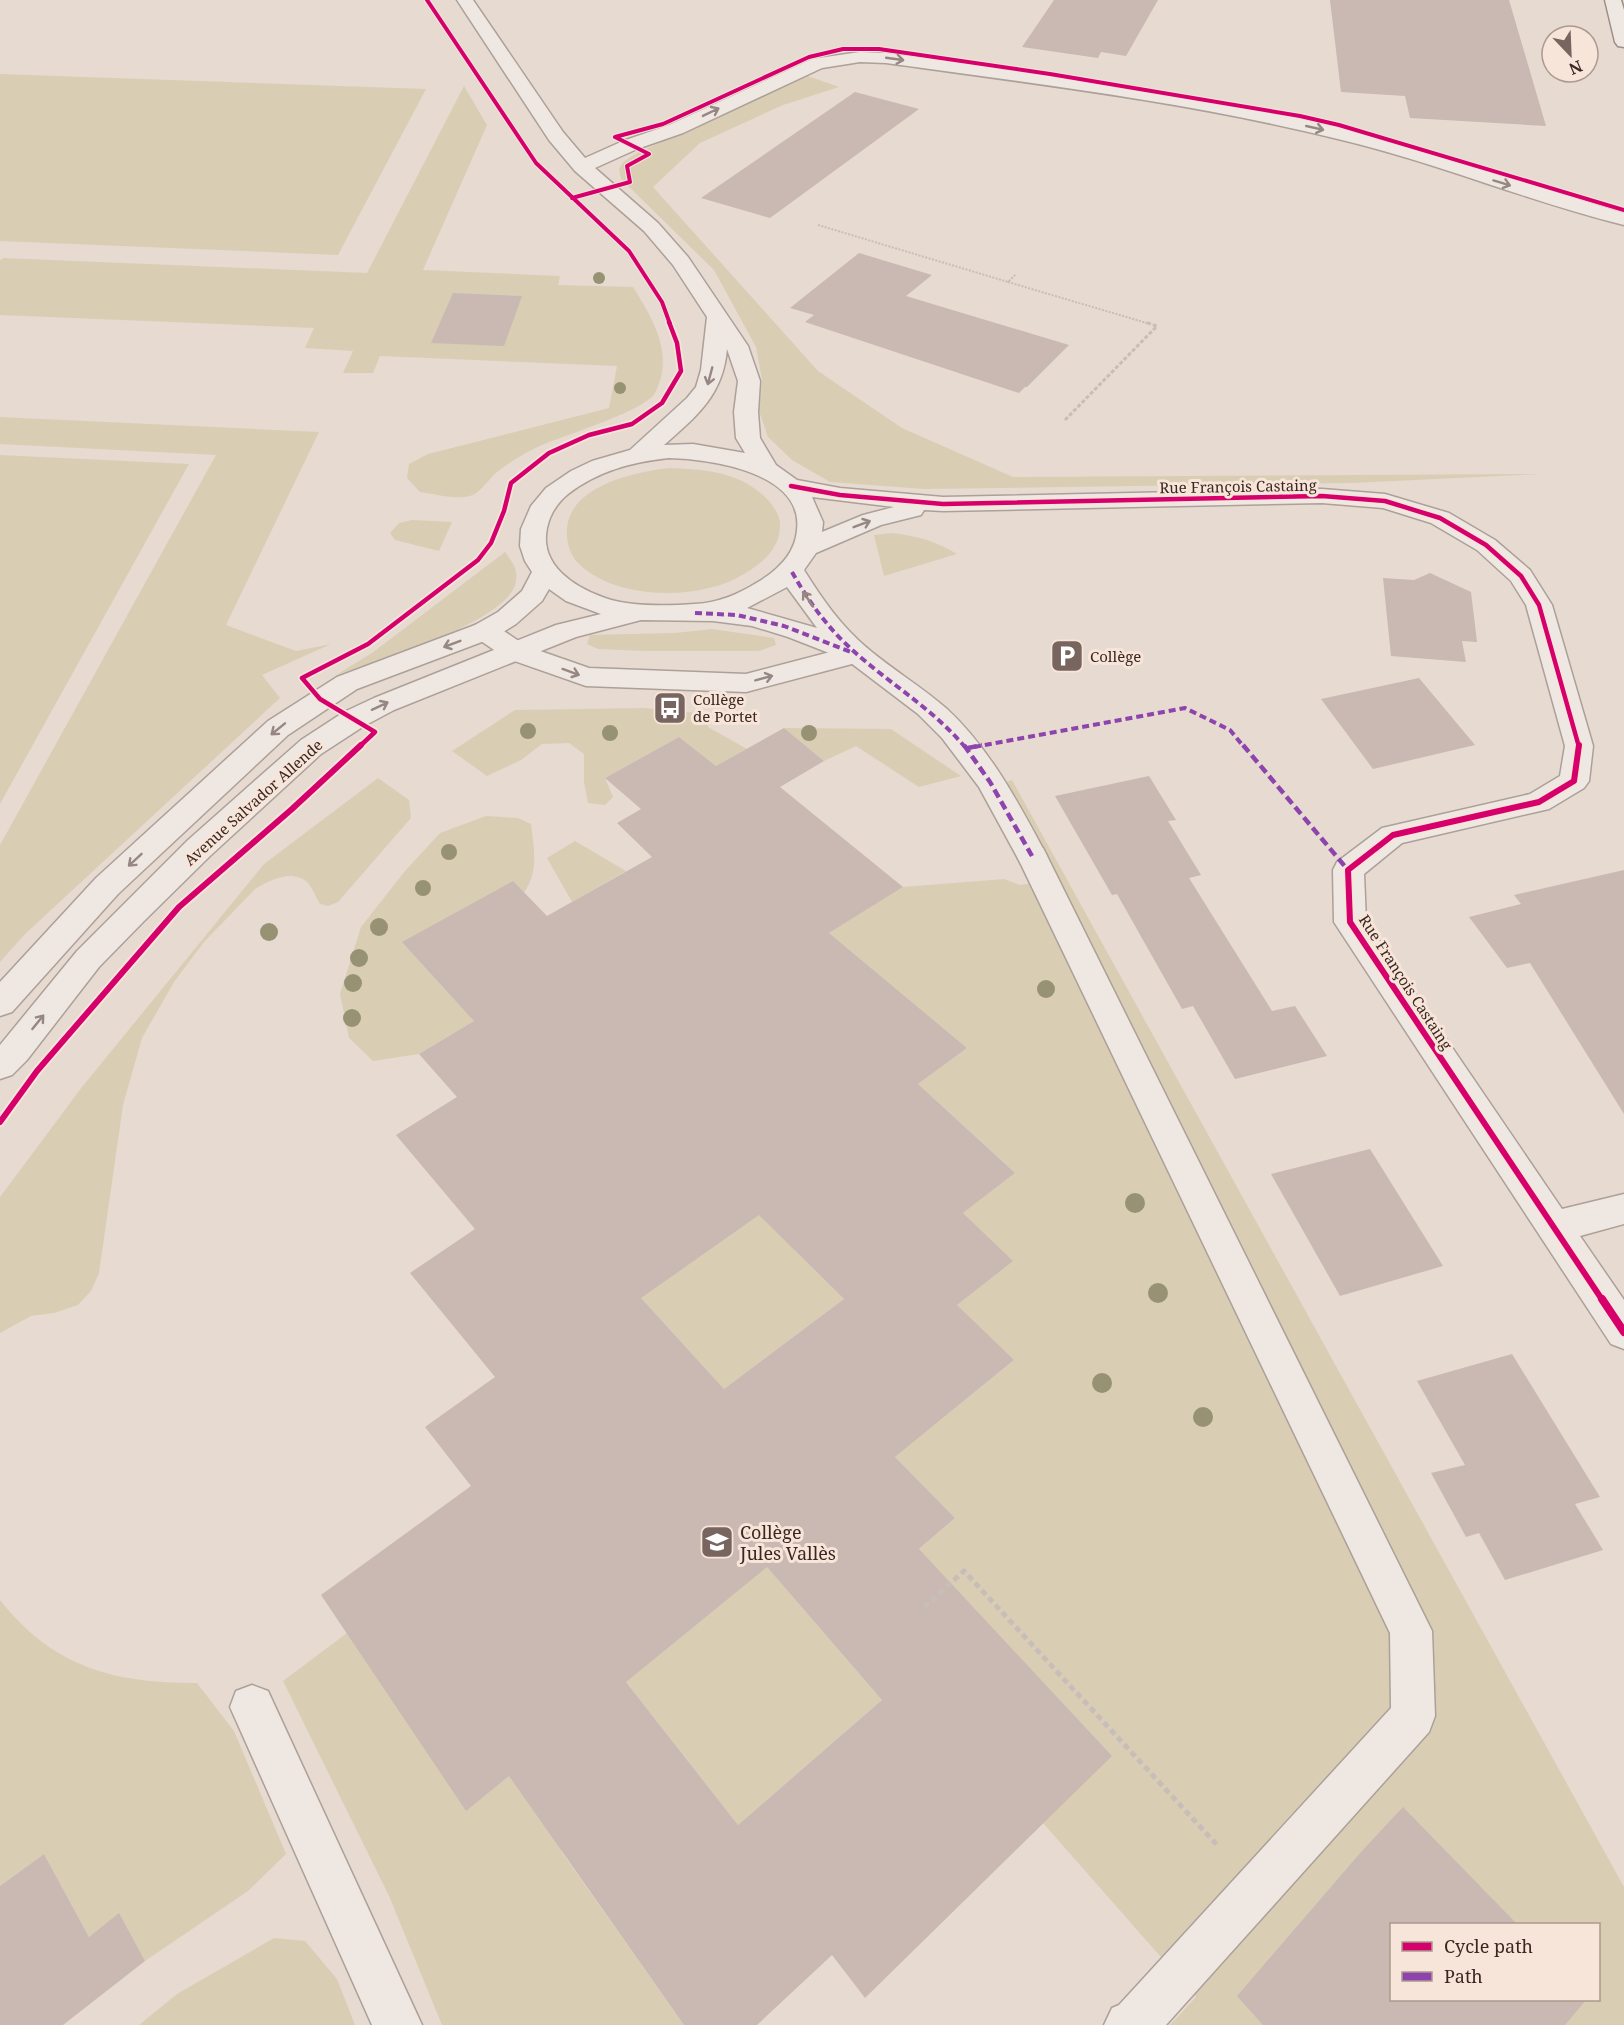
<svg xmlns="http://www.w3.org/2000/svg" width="1624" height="2025" font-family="'Noto Serif',serif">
  <rect width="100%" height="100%" fill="#e7dad1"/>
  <!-- green -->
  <path fill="#d9ceb4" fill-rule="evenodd" d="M 0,74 L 426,89 L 338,255 L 0,241 Z
    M 805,75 L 839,87 L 783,105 L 700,143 L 653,187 L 818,371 L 902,428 L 1013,477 L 1542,474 L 1352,483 L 924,489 L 830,482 L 792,460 L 768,437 L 759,411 L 762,380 L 756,347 L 714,270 L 621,179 L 619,169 L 623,162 L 637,153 Z
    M 464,86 L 487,125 L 423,270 L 560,276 L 558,285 L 633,287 C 653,319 675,355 655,393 C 645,411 562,436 540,446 C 526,452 509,463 497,472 C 489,479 480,493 470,496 C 455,500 435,494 420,492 L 407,478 L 409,464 L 428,454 L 609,408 L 617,366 L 380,356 L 373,373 L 343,373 L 353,351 L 305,348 L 314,328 L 0,315 L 0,260 L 4,258 L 367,273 Z
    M 0,417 L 319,432 L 226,625 L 296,651 L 331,644 L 262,675 L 280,698 L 24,935 L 0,962 L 0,845 L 216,455 L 0,444 Z
    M 0,455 L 189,464 L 0,804 Z
    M 669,468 C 705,469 740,472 766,498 C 773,505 781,516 780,526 C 780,549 762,563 744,574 C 701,601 614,601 577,562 C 569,553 566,540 567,528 C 571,485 635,472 669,468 Z
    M 412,520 L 452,522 L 439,551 L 395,540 L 390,533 L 399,523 Z
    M 892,533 C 917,536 936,541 957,554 L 884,576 L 874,535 Z
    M 505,552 C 512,562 518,568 516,581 C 512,621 372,663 336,675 L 372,653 Z
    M 712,629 L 774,638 L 776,645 L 759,651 L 645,651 L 598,649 L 587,644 L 590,635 L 675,633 Z
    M 644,708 L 708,714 L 708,727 L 747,749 L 716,766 L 679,737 L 605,778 L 613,797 L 605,805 L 588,803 L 584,782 L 584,754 L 569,743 L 542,744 L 521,760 L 487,776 L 452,751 L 515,710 Z
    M 784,728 L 891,729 L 961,776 L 919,787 L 856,746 L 824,761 Z
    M 378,778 L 409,800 L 411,818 L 338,902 L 328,906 L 320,904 C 316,898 313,889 308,883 C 293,868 270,880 255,889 L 204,942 L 174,982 L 142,1038 L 123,1105 L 99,1273 L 91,1291 L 78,1305 L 54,1313 L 31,1316 L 0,1333 L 0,1197 L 82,1087 L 264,864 Z
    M 1012,780 L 1624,1887 L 1624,2025 L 1170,2025 L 1196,1997 L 1043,1823 L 892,1573 L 955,1518 L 895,1457 L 1013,1361 L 957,1305 L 1012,1261 L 963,1213 L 1015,1173 L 918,1084 L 967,1048 L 829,933 L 903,887 L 1004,879 L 1020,885 L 1057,879 L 1004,783 ZM 1392,1924 L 1598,1924 L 1598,2000 L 1392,2000 Z
    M 486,816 L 518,818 L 531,824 C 534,850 539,870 524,893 L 513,881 L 474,1021 L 419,1054 L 373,1061 L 349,1038 L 340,994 L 361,927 L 405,871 L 440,833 Z
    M 575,841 L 626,871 L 572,902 L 547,858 Z
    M 790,1193 L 794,1250 L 844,1299 L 724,1389 L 630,1286 Z
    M 523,1550 L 767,1567 L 882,1700 L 738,1825 Z
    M 0,1600 C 54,1668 114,1683 197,1683 L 234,1731 L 286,1854 L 248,1891 L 145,1961 L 119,1914 L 89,1937 L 44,1854 L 0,1886 Z
    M 347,1633 L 466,1810 L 566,1731 L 561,1851 L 684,2025 L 442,2025 L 389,1896 L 283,1681 Z
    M 274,1938 L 305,1941 L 337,1979 L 355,2025 L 139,2025 L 177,1994 Z"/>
  <!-- building -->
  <path fill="#cab8b2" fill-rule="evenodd" d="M 1054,0 L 1158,0 L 1126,56 L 1101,52 L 1098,58 L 1022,47 Z
    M 1330,0 L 1509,0 L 1546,126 L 1410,118 L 1405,96 L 1341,92 Z
    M 855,92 L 919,109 L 770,218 L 701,198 Z
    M 859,253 L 932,275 L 906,296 L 1069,345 L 1027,387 L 1025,387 L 1019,393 L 805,322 L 814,315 L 790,308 Z
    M 453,293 L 522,296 L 504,346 L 431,343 Z
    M 1430,573 L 1471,592 L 1477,642 L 1462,641 L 1466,662 L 1391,656 L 1383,578 L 1414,580 Z
    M 1419,678 L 1475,745 L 1373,769 L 1321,699 Z
    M 784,728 L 824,761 L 780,787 L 903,887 L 829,933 L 967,1048 L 918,1084 L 1015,1173 L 963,1213 L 1013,1261 L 957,1305 L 1014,1360 L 895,1457 L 955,1518 L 919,1549 L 1112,1756 L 865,1998 L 832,1955 L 757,2025 L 684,2025 L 509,1776 L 466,1811 L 321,1595 L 471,1486 L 425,1427 L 495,1377 L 410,1273 L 475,1229 L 396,1135 L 457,1097 L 419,1054 L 474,1021 L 402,942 L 513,881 L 547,916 L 652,857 L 617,823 L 641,809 L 605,778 L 679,737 L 716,766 ZM 759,1215 L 844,1299 L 724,1389 L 641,1298 ZM 767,1567 L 882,1700 L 738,1825 L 626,1682 Z
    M 1149,776 L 1176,820 L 1168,821 L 1201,875 L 1189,878 L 1272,1011 L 1295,1006 L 1327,1056 L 1235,1079 L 1193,1006 L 1182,1009 L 1117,894 L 1112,895 L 1055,796 Z
    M 1624,870 L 1624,1114 L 1530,963 L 1507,968 L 1469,917 L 1521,904 L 1514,895 Z
    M 1370,1149 L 1443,1266 L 1340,1296 L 1271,1174 Z
    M 1512,1354 L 1600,1497 L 1575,1504 L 1603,1550 L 1505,1580 L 1479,1533 L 1466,1537 L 1431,1473 L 1465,1465 L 1417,1381 Z
    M 1403,1807 L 1517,1924 L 1392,1924 L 1392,2000 L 1586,2000 L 1565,2025 L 1263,2025 L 1237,1996 L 1361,1852 Z
    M 44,1854 L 89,1937 L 119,1913 L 145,1961 L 63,2025 L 0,2025 L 0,1886 Z"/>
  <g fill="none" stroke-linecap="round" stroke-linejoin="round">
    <defs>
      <path id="lane" d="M 485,623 L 495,625 L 526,646 L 589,668 L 746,674 L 857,645 L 867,648 L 871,654 L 867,660 L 746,692 L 586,686 L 506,658 L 475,637 L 472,631 L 475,625 Z
        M 1032,845 L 1043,848 L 1047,856 L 1432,1631 L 1435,1716 L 1429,1732 L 1166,2025 L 1104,2025 L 1112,2008 L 1119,2005 L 1391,1708 L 1390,1633 L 1017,856 L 1021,848 Z
        M 252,1685 L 268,1691 L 422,2025 L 372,2025 L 230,1707 L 236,1691 Z"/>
      <path id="street" d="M 457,0 L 473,0 L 563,132 L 585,158 L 623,141 L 669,125 L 812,59 L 860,52 L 886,53 C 1037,73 1189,93 1337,127 C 1435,150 1528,185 1624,213 L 1624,225 C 1527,201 1435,162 1338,139 C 1189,102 1037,84 886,63 L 860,62 L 822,68 L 683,133 L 637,149 L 595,168 L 658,223 L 688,257 L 748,346 L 760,381 L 758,412 L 760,438 L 776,465 L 797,480 L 840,488 L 943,497 L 1322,489 L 1385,494 L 1449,513 L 1495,540 L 1530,570 L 1552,605 L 1593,746 L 1589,781 L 1584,788 L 1549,809 L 1402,843 L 1364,874 L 1366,921 L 1562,1209 L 1624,1194 L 1624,1224 L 1580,1236 L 1624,1300 L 1624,1349 L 1611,1344 L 1334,922 L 1333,870 L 1337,862 L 1382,828 L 1530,794 L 1560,776 L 1565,746 L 1526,605 L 1511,581 L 1477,550 L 1431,523 L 1383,508 L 1322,503 L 943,511 L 924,510 L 921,515 L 881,525 L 816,553 L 804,570 C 822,599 841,626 867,648 C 893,670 922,687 947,709 C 991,750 1019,804 1047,856 L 1043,864 L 1032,867 L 1021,864 L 979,787 L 942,738 L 918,714 L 847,660 L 788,637 L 752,626 L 713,621 L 641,620 L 576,637 L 394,710 L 364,726 L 321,754 L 210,856 L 144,921 L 99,967 L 27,1060 L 12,1075 L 0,1079 L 0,1045 L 77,951 L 188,840 L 301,740 L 344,712 L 374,698 L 556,625 L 601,614 L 566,601 L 549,589 L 542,601 L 516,624 L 495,637 L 357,689 L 288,735 L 118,894 L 12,1012 L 0,1016 L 0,982 L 96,878 L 268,721 L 337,677 L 475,625 L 498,612 L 522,591 L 532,572 L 525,561 L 520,546 L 521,529 L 531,506 L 546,488 L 571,471 L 592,461 L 630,450 L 687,398 L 696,387 L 701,370 L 707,317 L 673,265 L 644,231 L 575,171 L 549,140 ZM 727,349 L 738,381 L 734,412 L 736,438 L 745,453 L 693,444 L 664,445 C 697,416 723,395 727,349 ZM 669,458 C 710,459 804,472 797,530 C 795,554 778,570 758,582 C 739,594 718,603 695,604 C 667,606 631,607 605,598 C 574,587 539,565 547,528 C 550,514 557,503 568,494 C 598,471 632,462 669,458 ZM 812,497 L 894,507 L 863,515 L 822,532 L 823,522 ZM 787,587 L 817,628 L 747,608 Z"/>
      <path id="secondary" d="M 1605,0 L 1621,0 L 1624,10 L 1624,47 L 1618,46 L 1615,42 Z"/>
    </defs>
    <!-- lane casing -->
    <use href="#lane" stroke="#aca099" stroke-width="3"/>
    <!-- street casing -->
    <use href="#street" stroke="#aca099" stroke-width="3"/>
    <!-- secondary casing -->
    <use href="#secondary" stroke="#9c8f8a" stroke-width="3"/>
    <!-- path-far2 -->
    <path stroke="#c7beb9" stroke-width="2" stroke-dasharray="2 1.5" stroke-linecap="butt" d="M 818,225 L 1008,282 L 1016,274
      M 1008,282 L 1150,324"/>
    <!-- path-far1 -->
    <path stroke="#c7beb9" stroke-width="3" stroke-dasharray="4 2" stroke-linecap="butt" d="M 1065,420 L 1157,326 L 1145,322"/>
    <!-- path -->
    <path stroke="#c7beb9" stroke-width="5" stroke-dasharray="6 4" stroke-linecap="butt" d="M 924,1607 L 964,1571 L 1219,1847"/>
    <!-- lane -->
    <use href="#lane" fill="#efe8e2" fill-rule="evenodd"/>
    <!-- street -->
    <use href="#street" fill="#efe8e2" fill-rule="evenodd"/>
    <!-- secondary -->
    <use href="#secondary" fill="#efe8e2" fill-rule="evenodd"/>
    <!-- quiet-far1 -->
    <path stroke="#8e44ad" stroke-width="4" stroke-dasharray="7 4" stroke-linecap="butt" d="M 792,572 C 807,599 825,624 847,645 C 886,682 929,705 965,747
      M 695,613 L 737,615 L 784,626 L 851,652
      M 974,747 L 1185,708 L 1230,730 L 1244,747"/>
    <!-- quiet -->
    <path stroke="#8e44ad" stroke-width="4.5" stroke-dasharray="9 4.5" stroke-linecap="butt" d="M 964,745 L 990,782 L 1032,856
      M 1243,745 L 1348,870
      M 968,748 L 982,745"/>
    <defs>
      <path id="cycleway-far3" d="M 427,0 L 536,163 L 629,251 L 662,302 L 670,324
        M 572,198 L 630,182 L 627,166 L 649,154 L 615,137 L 663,124 L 809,57 L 843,49 L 879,49 L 1050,74 L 1300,116 L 1339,125 L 1624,210"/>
      <path id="cycleway-far2" d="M 791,486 L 840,495 L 943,504 L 1322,496 L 1385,501 L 1440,518 L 1486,545 L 1521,576 L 1539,605 L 1579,747
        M 359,747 L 375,732 L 320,699 L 302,678 L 368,644 L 478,560 L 491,543 L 504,511 L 511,483 L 549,453 L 589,435 L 632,424 L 662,403 L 681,371 L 677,343 L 669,322"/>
      <path id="cycleway-far1" d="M 1579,745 L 1574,781 L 1539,802 L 1393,835 L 1348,870 L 1350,922 L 1603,1301
        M 0,1122 L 37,1071 L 179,907 L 292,809 L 361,745"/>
      <path id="cycleway" d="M 1602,1299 L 1624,1332"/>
    </defs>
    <!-- cycleway-far3 casing -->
    <use href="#cycleway-far3" stroke="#f6e5d8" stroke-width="6"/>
    <!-- cycleway-far2 casing -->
    <use href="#cycleway-far2" stroke="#f6e5d8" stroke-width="8"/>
    <!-- cycleway-far1 casing -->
    <use href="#cycleway-far1" stroke="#f6e5d8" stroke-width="10"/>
    <!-- cycleway casing -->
    <use href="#cycleway" stroke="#f6e5d8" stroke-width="11"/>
    <!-- cycleway-far3 -->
    <use href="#cycleway-far3" stroke="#d6006c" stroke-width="4"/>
    <!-- cycleway-far2 -->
    <use href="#cycleway-far2" stroke="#d6006c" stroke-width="4.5"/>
    <!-- cycleway-far1 -->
    <use href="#cycleway-far1" stroke="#d6006c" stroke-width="6"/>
    <!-- cycleway -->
    <use href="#cycleway" stroke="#d6006c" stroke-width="8"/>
  </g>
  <!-- trees -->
  <g fill="#989274">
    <circle cx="599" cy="278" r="6"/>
    <circle cx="620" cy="388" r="6"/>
    <circle cx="528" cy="731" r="8"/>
    <circle cx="610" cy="733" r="8"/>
    <circle cx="809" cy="733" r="8"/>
    <circle cx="449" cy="852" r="8"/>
    <circle cx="423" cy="888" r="8"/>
    <circle cx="379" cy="927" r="9"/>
    <circle cx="269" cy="932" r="9"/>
    <circle cx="359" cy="958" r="9"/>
    <circle cx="353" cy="983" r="9"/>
    <circle cx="1046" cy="989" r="9"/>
    <circle cx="352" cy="1018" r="9"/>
    <circle cx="1135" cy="1203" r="10"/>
    <circle cx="1158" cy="1293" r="10"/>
    <circle cx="1102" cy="1383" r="10"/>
    <circle cx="1203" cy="1417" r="10"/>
  </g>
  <!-- one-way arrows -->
  <defs><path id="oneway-shaft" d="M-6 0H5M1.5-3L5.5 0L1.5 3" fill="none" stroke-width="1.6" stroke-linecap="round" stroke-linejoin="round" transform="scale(1.5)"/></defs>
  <g stroke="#968782">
    <use href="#oneway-shaft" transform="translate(895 59) rotate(8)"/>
    <use href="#oneway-shaft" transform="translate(711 112) rotate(-26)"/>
    <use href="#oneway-shaft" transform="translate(1315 128) rotate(13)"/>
    <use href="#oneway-shaft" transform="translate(1502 183) rotate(17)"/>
    <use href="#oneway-shaft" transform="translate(710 376) rotate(105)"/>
    <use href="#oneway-shaft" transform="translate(862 524) rotate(-21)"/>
    <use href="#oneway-shaft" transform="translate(808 599) rotate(-124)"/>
    <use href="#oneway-shaft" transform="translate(452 644) rotate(159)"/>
    <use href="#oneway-shaft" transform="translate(571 672) rotate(20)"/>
    <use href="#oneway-shaft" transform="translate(764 678) rotate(-15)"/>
    <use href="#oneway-shaft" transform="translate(380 706) rotate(-25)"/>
    <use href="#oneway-shaft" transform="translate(278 729) rotate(141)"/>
    <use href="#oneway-shaft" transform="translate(135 860) rotate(137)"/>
    <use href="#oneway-shaft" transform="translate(38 1022) rotate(-51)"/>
  </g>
  <!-- icons -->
  <defs>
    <symbol id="parking-square" viewBox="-11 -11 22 22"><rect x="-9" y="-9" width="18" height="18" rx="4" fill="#78655f" stroke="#f6e5d8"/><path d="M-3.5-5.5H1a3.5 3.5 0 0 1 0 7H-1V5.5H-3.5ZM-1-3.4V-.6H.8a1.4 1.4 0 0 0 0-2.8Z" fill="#fff"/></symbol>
    <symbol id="bus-square" viewBox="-11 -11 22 22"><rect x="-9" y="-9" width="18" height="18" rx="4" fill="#78655f" stroke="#f6e5d8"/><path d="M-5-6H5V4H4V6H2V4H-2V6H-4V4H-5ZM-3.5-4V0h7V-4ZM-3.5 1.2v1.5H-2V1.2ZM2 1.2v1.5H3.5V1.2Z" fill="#fff"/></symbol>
    <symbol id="school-square" viewBox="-11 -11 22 22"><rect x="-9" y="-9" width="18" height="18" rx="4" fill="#78655f" stroke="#f6e5d8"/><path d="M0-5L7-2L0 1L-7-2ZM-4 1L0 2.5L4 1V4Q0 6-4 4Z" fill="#fff"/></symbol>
  </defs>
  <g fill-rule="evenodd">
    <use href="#parking-square" x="1048" y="637" width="38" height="38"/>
    <use href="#bus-square" x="651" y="689" width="38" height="38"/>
    <use href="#school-square" x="698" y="1523" width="38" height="38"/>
  </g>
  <g text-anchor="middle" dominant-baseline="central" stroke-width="6" stroke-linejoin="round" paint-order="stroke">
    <!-- street labels -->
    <g font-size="15" fill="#3c2621" stroke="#f6e5d8">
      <text transform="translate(1238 486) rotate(-1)">Rue François Castaing</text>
      <text transform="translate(253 802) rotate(-42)">Avenue Salvador Allende</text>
      <text transform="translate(1406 982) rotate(57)">Rue François Castaing</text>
    </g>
    <!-- poi labels -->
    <g font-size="15" fill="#3c2621" stroke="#f6e5d8" text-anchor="start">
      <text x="1090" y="656">Collège</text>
      <text x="693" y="699">Collège<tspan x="693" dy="17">de Portet</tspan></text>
    </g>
    <!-- near-poi labels -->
    <g font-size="18" fill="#3c2621" stroke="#f6e5d8" text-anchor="start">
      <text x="740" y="1532">Collège<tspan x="740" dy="21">Jules Vallès</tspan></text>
    </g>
  </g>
  <!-- legend -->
  <rect x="1390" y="1923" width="210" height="78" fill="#f6e5d8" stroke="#ac998f" stroke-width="1.5"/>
  <rect x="1402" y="1942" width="30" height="9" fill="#d6006c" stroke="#ac998f" stroke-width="1.5"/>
  <text x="1444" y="1953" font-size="18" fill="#3c2621">Cycle path</text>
  <rect x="1402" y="1972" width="30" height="9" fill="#8e44ad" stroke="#ac998f" stroke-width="1.5"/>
  <text x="1444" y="1983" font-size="18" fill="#3c2621">Path</text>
  <!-- north arrow -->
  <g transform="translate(1570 54) rotate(157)"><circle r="28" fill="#f6e5d8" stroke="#ac998f" stroke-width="1.5"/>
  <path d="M0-4.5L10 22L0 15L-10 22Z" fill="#78655f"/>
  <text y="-9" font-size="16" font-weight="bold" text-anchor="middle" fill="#3c2621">N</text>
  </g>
</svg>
